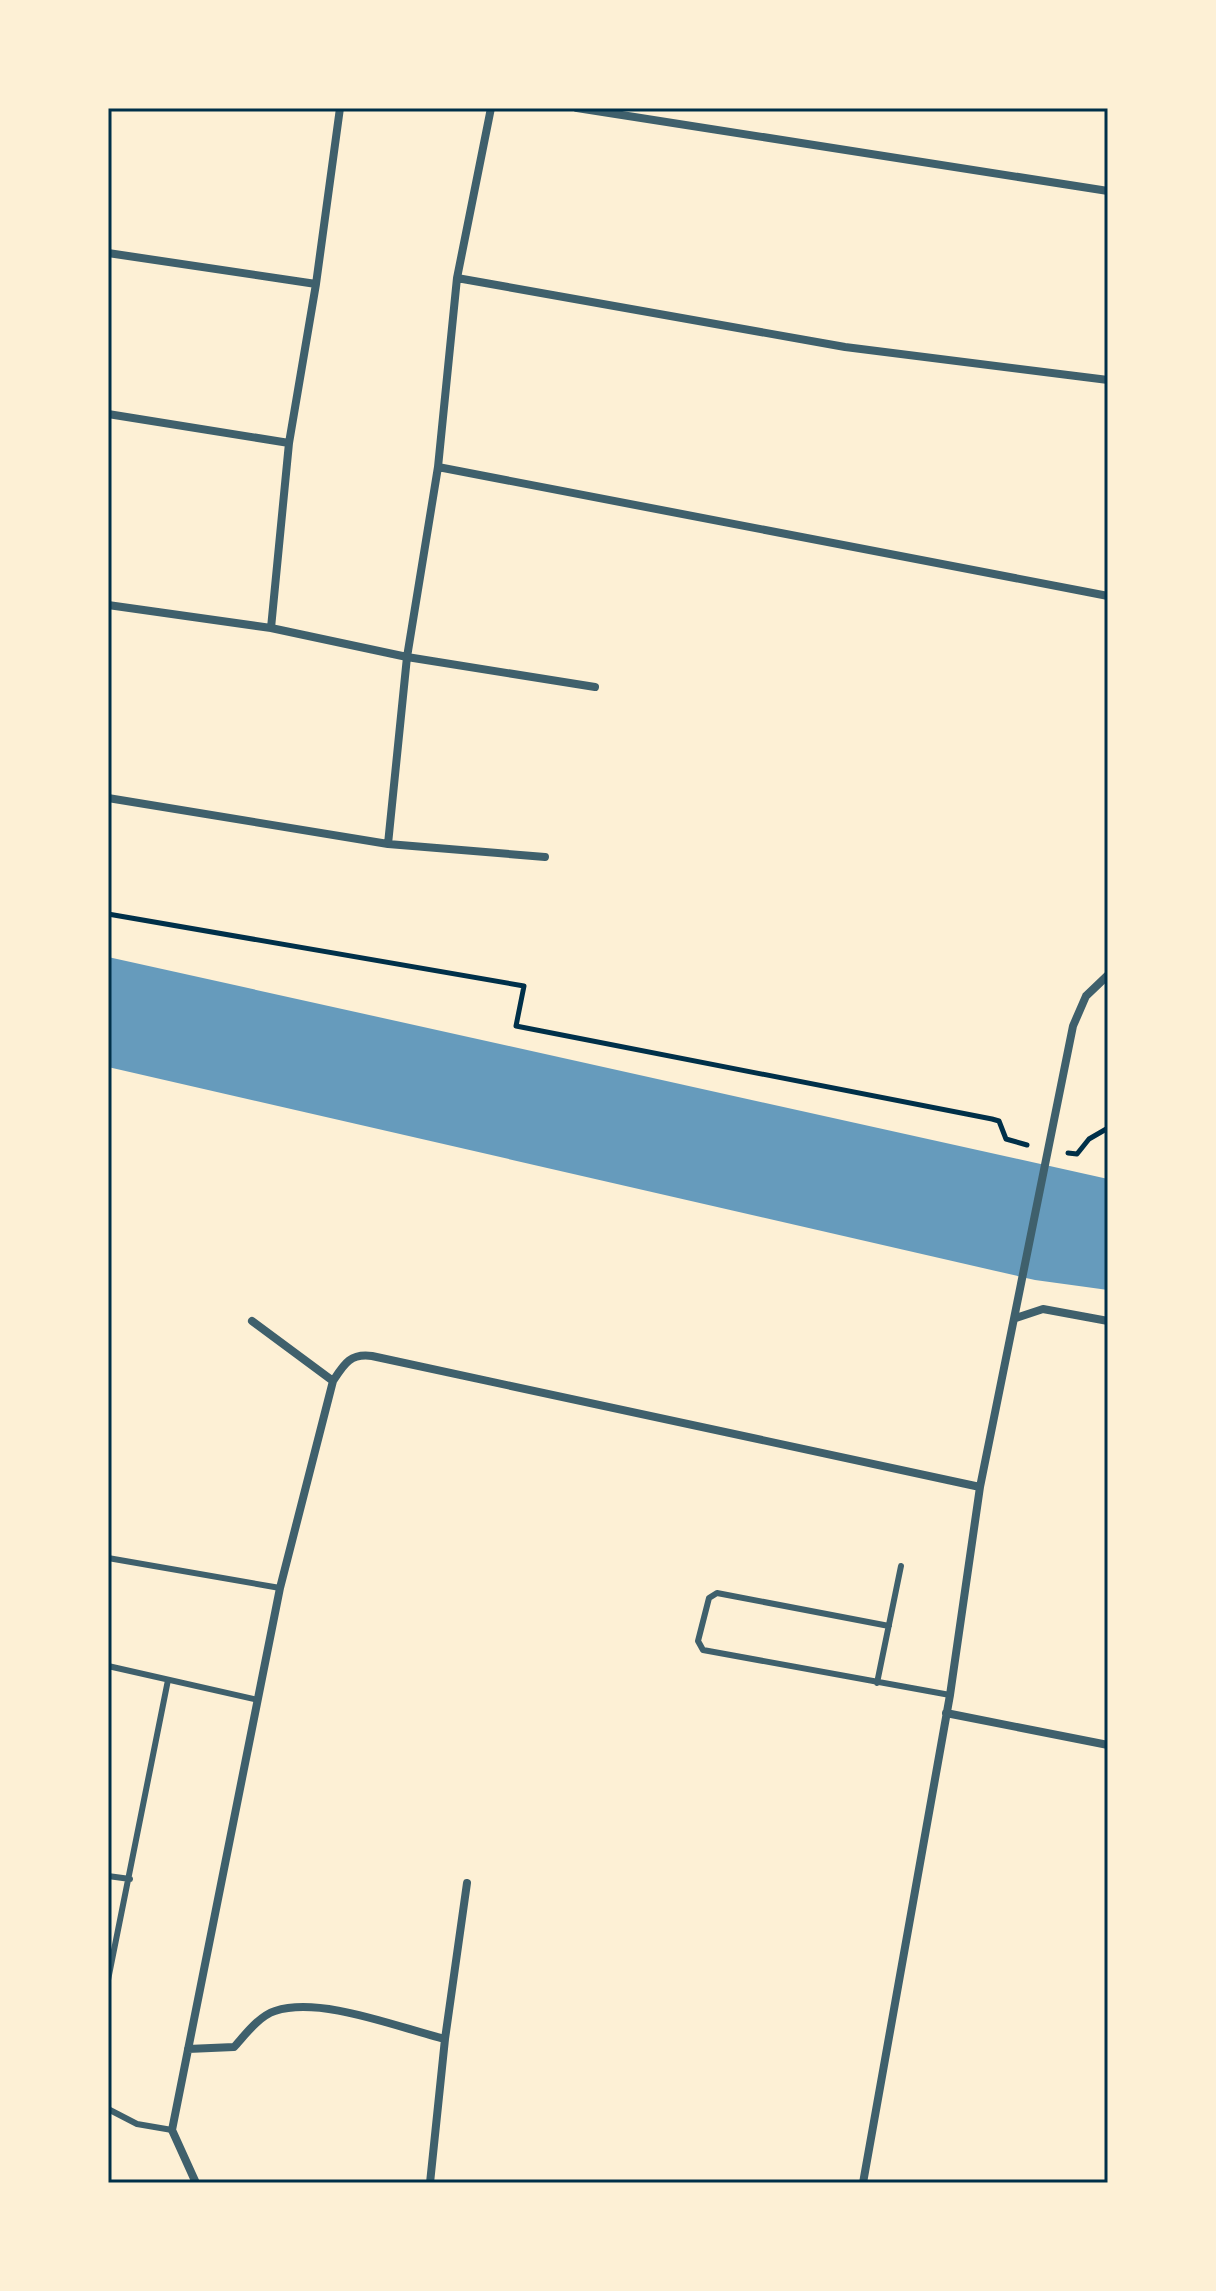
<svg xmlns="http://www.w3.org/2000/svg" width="1216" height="2291" font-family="Barlow,sans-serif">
  <rect width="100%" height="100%" fill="#fdf0d5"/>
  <!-- water -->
  <path fill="#669bbc" d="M 108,957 L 1108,1179 L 1108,1290 L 1035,1280 L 108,1067 Z"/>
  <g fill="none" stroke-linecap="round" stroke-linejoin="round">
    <!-- path -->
    <path stroke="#003049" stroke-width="5" d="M 108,914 L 524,986 L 516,1026 L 992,1119 L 999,1121 L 1006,1139 L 1027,1145
      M 1068,1153 L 1077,1154 L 1089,1139 L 1108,1128"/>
    <!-- service -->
    <path stroke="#3f606c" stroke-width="6" d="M 108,1558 L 280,1588
      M 889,1626 L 717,1593 L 709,1598 L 698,1641 L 703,1650 L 950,1695
      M 108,1666 L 258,1700
      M 877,1683 L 901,1566
      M 108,1876 L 130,1879
      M 108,1980 L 168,1680
      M 108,2109 L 137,2124 L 172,2130"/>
    <!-- minor -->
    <path stroke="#3f606c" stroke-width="8" d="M 577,108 L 1108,191
      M 108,253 L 316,284
      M 457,278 L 845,347 L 1108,380
      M 108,414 L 289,443
      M 438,467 L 1108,596
      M 108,605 L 271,628 L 407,657 L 595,687
      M 271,628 L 289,443 L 316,284 L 340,108
      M 108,798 L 388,844 L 545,857
      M 388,844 L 407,657 L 438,467 L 457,278 L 491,108
      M 1016,1318 L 1043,1309 L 1108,1321
      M 252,1321 L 333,1381
      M 946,1713 L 1108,1745
      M 445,2039 L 467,1883
      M 188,2049 L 234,2047 C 245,2035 259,2016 275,2011 C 321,1996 399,2028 445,2039 L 430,2183
      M 196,2183 L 172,2130 L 280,1588 L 333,1381 C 344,1364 350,1353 372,1356 L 980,1487
      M 863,2183 L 950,1695 L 980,1487 L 1073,1026 L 1086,996 L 1108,975"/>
  </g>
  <!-- border -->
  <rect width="1216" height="2291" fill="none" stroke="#fdf0d5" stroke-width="220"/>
  <rect x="110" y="110" width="996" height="2071" fill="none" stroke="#003049" stroke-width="3"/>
</svg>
